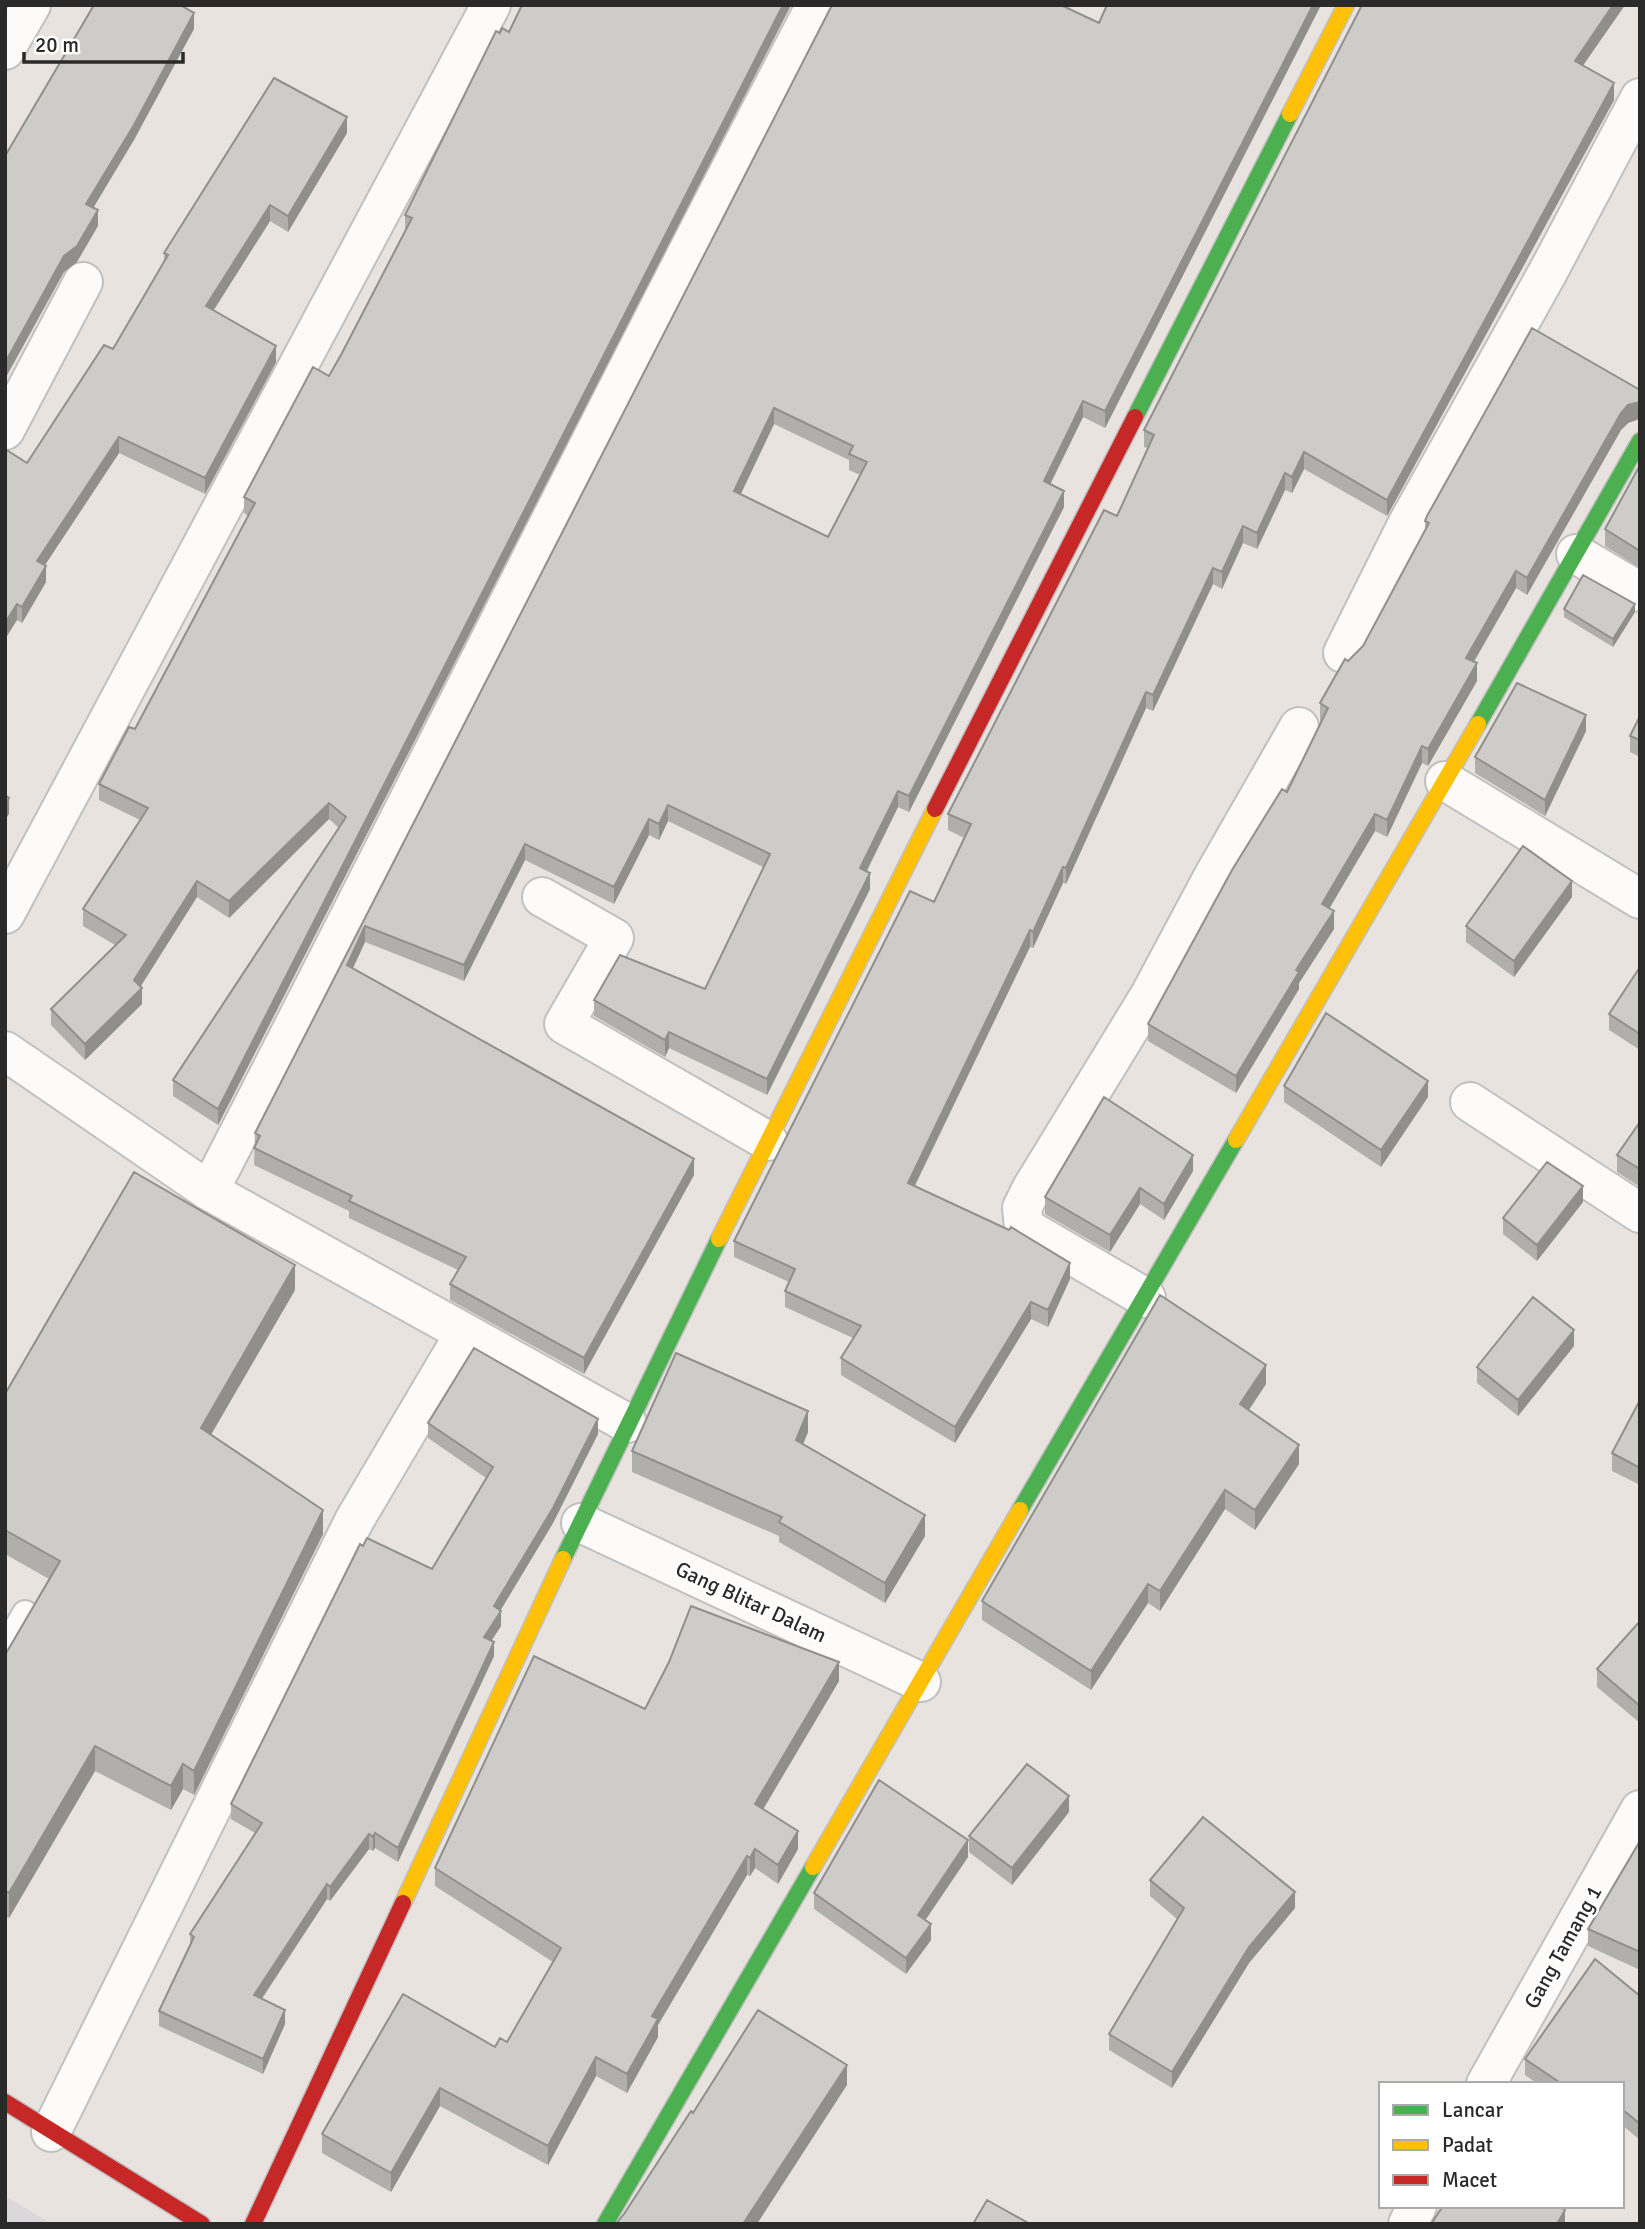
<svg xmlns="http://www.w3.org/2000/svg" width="1645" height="2229" font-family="Signika,sans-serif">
  <rect width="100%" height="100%" fill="#e8e3df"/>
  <!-- industrial -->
  <path fill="#dbd8db" d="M 5,2196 L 52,2224 L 5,2224 Z"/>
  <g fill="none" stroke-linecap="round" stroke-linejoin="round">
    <defs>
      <path id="lane" d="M 5,1648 L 25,1613"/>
      <path id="street" d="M 5,50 L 31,5
        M 5,430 L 83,282
        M 1576,554 L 1640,592
        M 1343,653 L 1408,523 L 1549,270 L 1640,98
        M 1445,781 L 1640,899
        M 542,897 L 614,938 L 564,1024 L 768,1141
        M 5,914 L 491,5
        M 5,1051 L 209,1191 L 627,1423
        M 1470,1102 L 1640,1213
        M 209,1191 C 413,797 609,398 816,5
        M 1146,1298 L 1024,1227 L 1022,1208 L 1032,1188 L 1150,995 L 1213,877 L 1299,727
        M 581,1523 L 921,1682
        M 1486,2084 L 1640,1810
        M 51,2132 L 354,1521 L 465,1333
        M 1408,2224 L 1417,2206"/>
      <path id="fast" d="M 1135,417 L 1290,114
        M 1478,724 L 1640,441
        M 1020,1510 L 1236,1140
        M 563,1559 L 719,1239
        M 605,2224 L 813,1867"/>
      <path id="slow" d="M 1290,114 L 1346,5
        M 1236,1140 L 1478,724
        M 719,1239 L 935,809
        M 813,1867 L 1020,1510
        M 403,1903 L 563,1559"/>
      <path id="jam" d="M 935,809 L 1135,417
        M 5,2102 L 202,2224
        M 253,2224 L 403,1903"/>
    </defs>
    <!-- lane casing -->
    <use href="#lane" stroke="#c1c0c1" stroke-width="28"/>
    <!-- street casing -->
    <use href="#street" stroke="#c1c0c1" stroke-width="42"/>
    <!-- fast casing -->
    <use href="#fast" stroke="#c1c0c1" stroke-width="19"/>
    <!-- slow casing -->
    <use href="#slow" stroke="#c1c0c1" stroke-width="19"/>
    <!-- jam casing -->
    <use href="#jam" stroke="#c1c0c1" stroke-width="19"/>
    <!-- lane -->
    <use href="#lane" stroke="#fcfbfa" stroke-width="24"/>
    <!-- street -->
    <use href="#street" stroke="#fcfbfa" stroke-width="38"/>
    <!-- fast -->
    <use href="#fast" stroke="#4caf50" stroke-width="16"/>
    <!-- slow -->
    <use href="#slow" stroke="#ffc107" stroke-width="16"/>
    <!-- jam -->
    <use href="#jam" stroke="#c62828" stroke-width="16"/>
  </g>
  <!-- wall -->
  <path fill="#b1afac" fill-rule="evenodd" d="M 522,5 L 791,5 L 218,1125 L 173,1096 L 173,1080 L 339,828 L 329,819 L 229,918 L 197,897 L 141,986 L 142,1004 L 85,1060 L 51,1025 L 51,1009 L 115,945 L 83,926 L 83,909 L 140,820 L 99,800 L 99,784 L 135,729 L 248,516 L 244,513 L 244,497 L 329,376 L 342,353 L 405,230 L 405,215 L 500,33 L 509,32 Z
    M 832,5 L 1099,23 L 1107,5 L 1321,5 L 1105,428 L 1083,417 L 1050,484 L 1064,507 L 909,812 L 898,807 L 867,871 L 870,889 L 767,1095 L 669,1048 L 665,1057 L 594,1016 L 594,1000 L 705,989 L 763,867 L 668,821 L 659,840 L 649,835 L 614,904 L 525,860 L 464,981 L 365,942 L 353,968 L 694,1175 L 584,1374 L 450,1300 L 450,1284 L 458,1270 L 349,1218 L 349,1211 L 254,1165 L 255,1133 ZM 774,424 L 849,460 L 849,470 L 860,475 L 828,537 L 741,494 Z
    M 1362,5 L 1625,5 L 1583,65 L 1614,100 L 1387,516 L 1304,469 L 1292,493 L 1285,490 L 1257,549 L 1243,543 L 1222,589 L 1213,584 L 1153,711 L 1146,708 L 1066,884 L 1063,883 L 1033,948 L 1030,947 L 915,1186 L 1070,1279 L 1048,1327 L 1031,1319 L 955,1443 L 841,1375 L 841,1358 L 853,1338 L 785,1307 L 785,1291 L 789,1282 L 734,1257 L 734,1241 L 934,902 L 964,838 L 948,830 L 948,814 L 1117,516 L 1148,448 L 1144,447 L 1144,430 Z
    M 347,133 L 288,232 L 270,221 L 214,310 L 276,362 L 205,494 L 119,453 L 45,565 L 46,582 L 22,623 L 17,620 L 5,639 L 27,463 L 113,349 L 164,262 L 164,253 Z
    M 1640,390 L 1640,419 L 1628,423 L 1621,430 L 1527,595 L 1516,588 L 1474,662 L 1477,681 L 1428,766 L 1422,763 L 1387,837 L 1375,831 L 1329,908 L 1334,929 L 1299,983 L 1299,989 L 1236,1093 L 1148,1041 L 1148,1024 L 1287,792 L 1321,721 L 1320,720 L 1320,703 L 1363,646 L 1425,530 L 1425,521 Z
    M 1640,465 L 1640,568 L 1605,546 L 1605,529 Z
    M 1564,609 L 1635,612 L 1613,647 L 1564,617 Z
    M 1640,716 L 1640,757 L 1630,752 L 1630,736 Z
    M 1586,731 L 1545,816 L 1475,773 L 1475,757 Z
    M 1572,897 L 1514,977 L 1466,942 L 1466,926 Z
    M 1640,967 L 1640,1050 L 1609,1030 L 1609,1014 Z
    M 1284,1086 L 1428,1097 L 1381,1167 L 1284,1102 Z
    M 1640,1122 L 1640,1187 L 1617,1172 L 1617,1155 Z
    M 1193,1171 L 1164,1220 L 1140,1204 L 1110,1252 L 1045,1214 L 1045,1197 Z
    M 1583,1202 L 1537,1261 L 1503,1234 L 1503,1218 Z
    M 295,1290 L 211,1434 L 323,1534 L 194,1795 L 183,1789 L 171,1810 L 95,1771 L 9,1918 L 5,1916 L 5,1655 L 49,1579 L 5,1554 L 5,1394 Z
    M 1574,1346 L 1518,1416 L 1477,1383 L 1477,1367 Z
    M 1266,1384 L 1249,1410 L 1299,1464 L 1255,1530 L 1225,1509 L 1160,1611 L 1148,1603 L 1091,1690 L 982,1620 L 982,1601 Z
    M 1640,1400 L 1640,1485 L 1612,1471 L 1612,1453 Z
    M 428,1423 L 598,1434 L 553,1523 L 500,1611 L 501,1626 L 491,1641 L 494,1656 L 398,1862 L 375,1848 L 373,1851 L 369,1849 L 330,1901 L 327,1899 L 262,1999 L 285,2024 L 263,2074 L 159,2026 L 159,2011 L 190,1947 L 190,1934 L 255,1833 L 231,1819 L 231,1804 L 363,1546 L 432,1569 L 486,1478 L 428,1438 Z
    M 808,1432 L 803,1444 L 925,1536 L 885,1603 L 779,1542 L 779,1536 L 632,1472 L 632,1451 Z
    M 1640,1621 L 1640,1723 L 1597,1687 L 1597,1669 Z
    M 839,1681 L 763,1809 L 798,1849 L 778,1884 L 755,1868 L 750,1876 L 747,1875 L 658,2025 L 658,2037 L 627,2093 L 596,2076 L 548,2165 L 440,2106 L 391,2192 L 322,2153 L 322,2134 L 495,2047 L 507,2042 L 553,1962 L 435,1886 L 435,1868 L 645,1709 Z
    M 1069,1812 L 1012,1885 L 969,1852 L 969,1836 Z
    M 1640,1841 L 1640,1970 L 1588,1946 L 1588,1929 Z
    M 968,1857 L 925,1920 L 931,1940 L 906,1974 L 814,1909 L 814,1893 Z
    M 1150,1880 L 1295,1908 L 1249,1963 L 1172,2088 L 1109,2050 L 1109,2034 L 1177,1919 L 1150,1896 Z
    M 1640,1996 L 1640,2140 L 1622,2125 L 1622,2084 L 1538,2084 L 1525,2075 L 1525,2059 Z"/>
  <!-- shaded-wall -->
  <path fill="#908f8c" d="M 783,5 L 791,5 L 218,1125 L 218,1109 Z
    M 1313,5 L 1321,5 L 1105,428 L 1105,411 Z
    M 1613,5 L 1625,5 L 1575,77 L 1575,61 Z
    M 194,13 L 194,29 L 134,140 L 86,220 L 86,204 Z
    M 1614,83 L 1614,100 L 1387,516 L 1387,500 Z
    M 347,117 L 347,133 L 288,232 L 288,216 Z
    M 270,205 L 270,221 L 206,322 L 206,306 Z
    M 98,210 L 98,226 L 77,262 L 64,272 L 5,379 L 5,363 L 64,256 Z
    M 276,346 L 276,362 L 205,494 L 205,478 Z
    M 1083,401 L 1083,417 L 1044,497 L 1044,481 Z
    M 1639,402 L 1639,419 L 1628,423 L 1621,430 L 1527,595 L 1527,578 L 1621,413 L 1628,405 Z
    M 774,408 L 774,424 L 734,508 L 734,491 Z
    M 119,437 L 119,453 L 37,577 L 37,561 Z
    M 1304,452 L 1304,469 L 1292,493 L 1292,477 Z
    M 1285,473 L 1285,490 L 1257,549 L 1257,533 Z
    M 1064,491 L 1064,507 L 909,812 L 909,796 Z
    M 1243,526 L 1243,543 L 1222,589 L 1222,572 Z
    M 46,566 L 46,582 L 22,623 L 22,607 Z
    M 1213,568 L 1213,584 L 1153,711 L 1153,695 Z
    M 1516,571 L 1516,588 L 1466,675 L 1466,658 Z
    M 17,604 L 17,620 L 5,639 L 5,623 Z
    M 1635,604 L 1635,612 L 1613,647 L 1613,639 Z
    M 1477,663 L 1477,681 L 1428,766 L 1428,749 Z
    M 1146,692 L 1146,708 L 1066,884 L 1066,868 Z
    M 1586,715 L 1586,731 L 1545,816 L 1545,800 Z
    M 1422,746 L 1422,763 L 1387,837 L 1387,820 Z
    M 898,791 L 898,807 L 860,884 L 860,868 Z
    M 9,798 L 9,814 L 5,820 L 5,804 Z
    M 329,803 L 329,819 L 229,918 L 229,901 Z
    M 668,805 L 668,821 L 659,840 L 659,824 Z
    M 1375,814 L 1375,831 L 1322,921 L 1322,904 Z
    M 649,819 L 649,835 L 614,904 L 614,887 Z
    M 525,844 L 525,860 L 464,981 L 464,965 Z
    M 1063,867 L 1063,883 L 1033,948 L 1033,932 Z
    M 870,873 L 870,889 L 767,1095 L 767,1079 Z
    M 197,881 L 197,897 L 135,995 L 142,988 L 142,1004 L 85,1060 L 85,1044 L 134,980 Z
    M 1572,881 L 1572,897 L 1514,977 L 1514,961 Z
    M 1334,911 L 1334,929 L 1299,983 L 1299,989 L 1236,1093 L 1236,1076 L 1296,970 Z
    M 365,926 L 365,942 L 347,981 L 347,965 Z
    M 1030,930 L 1030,947 L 908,1199 L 908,1183 Z
    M 669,1032 L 669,1048 L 665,1057 L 665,1040 Z
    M 1428,1081 L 1428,1097 L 1381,1167 L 1381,1150 Z
    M 1193,1155 L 1193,1171 L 1164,1220 L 1164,1204 Z
    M 694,1159 L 694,1175 L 584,1374 L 584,1358 Z
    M 1583,1186 L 1583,1202 L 1537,1261 L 1537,1245 Z
    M 1140,1188 L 1140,1204 L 1110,1252 L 1110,1235 Z
    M 1070,1263 L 1070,1279 L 1048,1327 L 1048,1310 Z
    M 295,1265 L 295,1290 L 201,1452 L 201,1428 Z
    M 1031,1302 L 1031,1319 L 955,1443 L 955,1427 Z
    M 1574,1330 L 1574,1346 L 1518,1416 L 1518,1400 Z
    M 1266,1365 L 1266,1384 L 1240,1423 L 1240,1404 Z
    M 808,1411 L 808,1432 L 796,1461 L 796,1440 Z
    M 598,1419 L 598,1434 L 553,1523 L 494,1621 L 494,1606 Z
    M 1299,1445 L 1299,1464 L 1255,1530 L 1255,1510 Z
    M 1225,1490 L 1225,1509 L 1160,1611 L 1160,1591 Z
    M 323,1510 L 323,1534 L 194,1795 L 194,1771 Z
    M 925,1515 L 925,1536 L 885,1603 L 885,1583 Z
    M 1148,1584 L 1148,1603 L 1091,1690 L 1091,1671 Z
    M 501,1611 L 501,1626 L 484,1652 L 484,1637 Z
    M 494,1642 L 494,1656 L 398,1862 L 398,1848 Z
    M 839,1662 L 839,1681 L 755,1823 L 755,1804 Z
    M 95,1746 L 95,1771 L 9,1918 L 9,1893 Z
    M 183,1764 L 183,1789 L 171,1810 L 171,1786 Z
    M 1069,1796 L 1069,1812 L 1012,1885 L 1012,1868 Z
    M 798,1831 L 798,1849 L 778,1884 L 778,1865 Z
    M 375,1833 L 375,1848 L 373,1851 L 373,1837 Z
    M 369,1834 L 369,1849 L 330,1901 L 330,1887 Z
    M 968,1840 L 968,1857 L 918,1931 L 918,1915 Z
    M 755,1849 L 755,1868 L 750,1876 L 750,1858 Z
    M 747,1856 L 747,1875 L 658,2025 L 658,2037 L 627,2093 L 627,2074 L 652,2016 Z
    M 327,1884 L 327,1899 L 254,2010 L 254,1995 Z
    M 1295,1892 L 1295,1908 L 1249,1963 L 1172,2088 L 1172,2072 L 1249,1947 Z
    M 931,1924 L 931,1940 L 906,1974 L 906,1958 Z
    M 285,2010 L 285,2024 L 263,2074 L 263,2059 Z
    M 596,2057 L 596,2076 L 548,2165 L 548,2146 Z
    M 847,2065 L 847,2085 L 757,2224 L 743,2224 Z
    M 440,2088 L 440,2106 L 391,2192 L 391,2173 Z
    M 1565,2210 L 1565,2224 L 1557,2224 Z"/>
  <!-- building -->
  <path fill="#ceccc8" stroke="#908f8c" stroke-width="2" fill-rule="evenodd" d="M 94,5 L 180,5 L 194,13 L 134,125 L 86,204 L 98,210 L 77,246 L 64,256 L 5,363 L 5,156 Z
    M 522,5 L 783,5 L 218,1109 L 173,1080 L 346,817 L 329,803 L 229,901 L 197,881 L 134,980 L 142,988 L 85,1044 L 51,1009 L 126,935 L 83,909 L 148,808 L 99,784 L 129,727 L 135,729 L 255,503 L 244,497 L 313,367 L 329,376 L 342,353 L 412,218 L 405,215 L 496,31 L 500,33 L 502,28 L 509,32 Z
    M 832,5 L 1061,5 L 1099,23 L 1107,5 L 1313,5 L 1105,411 L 1083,401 L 1044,481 L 1064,491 L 909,796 L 898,791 L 860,868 L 870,873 L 767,1079 L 669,1032 L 665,1040 L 594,1000 L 620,955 L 705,989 L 770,854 L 668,805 L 659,824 L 649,819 L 614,887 L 525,844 L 464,965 L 365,926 L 347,965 L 694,1159 L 584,1358 L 450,1284 L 466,1257 L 349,1201 L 352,1196 L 254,1148 L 260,1136 L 255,1133 ZM 774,408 L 853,446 L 849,454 L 867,462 L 828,537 L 734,491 Z
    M 1362,5 L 1613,5 L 1575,61 L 1614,83 L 1387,500 L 1304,452 L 1292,477 L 1285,473 L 1257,533 L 1243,526 L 1222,572 L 1213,568 L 1153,695 L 1146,692 L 1066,868 L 1063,867 L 1033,932 L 1030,930 L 908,1183 L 1009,1230 L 1011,1227 L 1070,1263 L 1048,1310 L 1031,1302 L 955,1427 L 841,1358 L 861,1326 L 785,1291 L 795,1269 L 734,1241 L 910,891 L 934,902 L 971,824 L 948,814 L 1104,510 L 1117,516 L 1154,435 L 1144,430 Z
    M 274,78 L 347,117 L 288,216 L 270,205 L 206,306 L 276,346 L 205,478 L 119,437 L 37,561 L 46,566 L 22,607 L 17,604 L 5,623 L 5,449 L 27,463 L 104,345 L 113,349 L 168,255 L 164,253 Z
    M 1532,328 L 1640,390 L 1640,402 L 1628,405 L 1621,413 L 1527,578 L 1516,571 L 1466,658 L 1477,663 L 1428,749 L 1422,746 L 1387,820 L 1375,814 L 1322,904 L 1334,911 L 1296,970 L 1299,972 L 1236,1076 L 1148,1024 L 1232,870 L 1282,789 L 1287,792 L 1328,708 L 1320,703 L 1345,659 L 1348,661 L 1363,646 L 1429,523 L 1425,521 L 1427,516 Z
    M 1640,465 L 1640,551 L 1605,529 Z
    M 1583,575 L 1635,604 L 1613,639 L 1564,609 Z
    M 1517,683 L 1586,715 L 1545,800 L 1475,757 Z
    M 1640,716 L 1640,740 L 1630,736 Z
    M 5,795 L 9,798 L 5,804 Z
    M 1523,846 L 1572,881 L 1514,961 L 1466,926 Z
    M 1640,967 L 1640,1034 L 1609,1014 Z
    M 1326,1013 L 1428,1081 L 1381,1150 L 1284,1086 Z
    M 1104,1097 L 1193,1155 L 1164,1204 L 1140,1188 L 1110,1235 L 1045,1197 Z
    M 1640,1122 L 1640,1169 L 1617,1155 Z
    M 1547,1162 L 1583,1186 L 1537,1245 L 1503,1218 Z
    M 134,1172 L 295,1265 L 201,1428 L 323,1510 L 194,1771 L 183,1764 L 171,1786 L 95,1746 L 9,1893 L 5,1891 L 5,1655 L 60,1561 L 5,1530 L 5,1394 Z
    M 1160,1295 L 1266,1365 L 1240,1404 L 1299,1445 L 1255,1510 L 1225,1490 L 1160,1591 L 1148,1584 L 1091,1671 L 982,1601 Z
    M 1533,1297 L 1574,1330 L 1518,1400 L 1477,1367 Z
    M 474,1348 L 598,1419 L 553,1508 L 494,1606 L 501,1611 L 484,1637 L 494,1642 L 398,1848 L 375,1833 L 373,1837 L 369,1834 L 330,1887 L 327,1884 L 254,1995 L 285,2010 L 263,2059 L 159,2011 L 194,1937 L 190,1934 L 262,1823 L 231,1804 L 360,1544 L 363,1546 L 367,1538 L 432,1569 L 493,1467 L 428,1423 Z
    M 676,1353 L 808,1411 L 796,1440 L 925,1515 L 885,1583 L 779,1522 L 782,1517 L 632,1451 Z
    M 1640,1400 L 1640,1468 L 1612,1453 Z
    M 691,1606 L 839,1662 L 755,1804 L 798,1831 L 778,1865 L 755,1849 L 750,1858 L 747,1856 L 652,2016 L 658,2019 L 627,2074 L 596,2057 L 548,2146 L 440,2088 L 391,2173 L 322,2134 L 403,1994 L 495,2047 L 500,2038 L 507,2042 L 561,1948 L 435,1868 L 534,1656 L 645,1709 L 669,1662 Z
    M 1640,1621 L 1640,1706 L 1597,1669 Z
    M 1027,1764 L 1069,1796 L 1012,1868 L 969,1836 Z
    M 879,1780 L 968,1840 L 918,1915 L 931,1924 L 906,1958 L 814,1893 Z
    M 1203,1817 L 1295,1892 L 1249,1947 L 1172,2072 L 1109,2034 L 1184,1908 L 1150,1880 Z
    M 1640,1841 L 1640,1952 L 1588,1929 Z
    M 1595,1959 L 1640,1996 L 1640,2124 L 1622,2109 L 1622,2084 L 1562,2084 L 1525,2059 Z
    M 758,2010 L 847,2065 L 743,2224 L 616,2224 L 624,2214 L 691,2111 L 693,2113 Z
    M 987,2200 L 1030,2224 L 973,2224 Z
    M 1443,2206 L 1558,2206 L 1565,2210 L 1557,2224 L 1431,2224 Z"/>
  <g text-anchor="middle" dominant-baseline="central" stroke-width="5" stroke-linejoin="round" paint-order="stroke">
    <!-- street labels -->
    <g font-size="21" fill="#2a2a2a" stroke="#fff">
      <text transform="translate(751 1602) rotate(25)">Gang Blitar Dalam</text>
      <text transform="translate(1563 1947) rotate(-61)">Gang Tamang 1</text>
    </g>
  </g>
  <!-- border -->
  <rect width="1645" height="2229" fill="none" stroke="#2a2a2a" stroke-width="14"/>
  <!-- legend -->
  <rect x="1379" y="2082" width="245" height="126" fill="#ffffff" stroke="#aaaaaa" stroke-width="2"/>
  <rect x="1393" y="2105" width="35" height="10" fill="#4caf50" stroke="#aaaaaa" stroke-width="2"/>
  <text x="1442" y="2117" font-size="21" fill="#2a2a2a">Lancar</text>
  <rect x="1393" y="2140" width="35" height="10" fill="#ffc107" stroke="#aaaaaa" stroke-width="2"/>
  <text x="1442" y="2152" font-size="21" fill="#2a2a2a">Padat</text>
  <rect x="1393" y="2175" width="35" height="10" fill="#c62828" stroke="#aaaaaa" stroke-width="2"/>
  <text x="1442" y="2187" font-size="21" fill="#2a2a2a">Macet</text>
  <!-- scale -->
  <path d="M24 52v10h159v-10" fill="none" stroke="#2a2a2a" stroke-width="3.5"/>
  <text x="35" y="52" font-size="21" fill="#2a2a2a" stroke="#ffffff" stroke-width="5" paint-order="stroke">20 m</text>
</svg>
